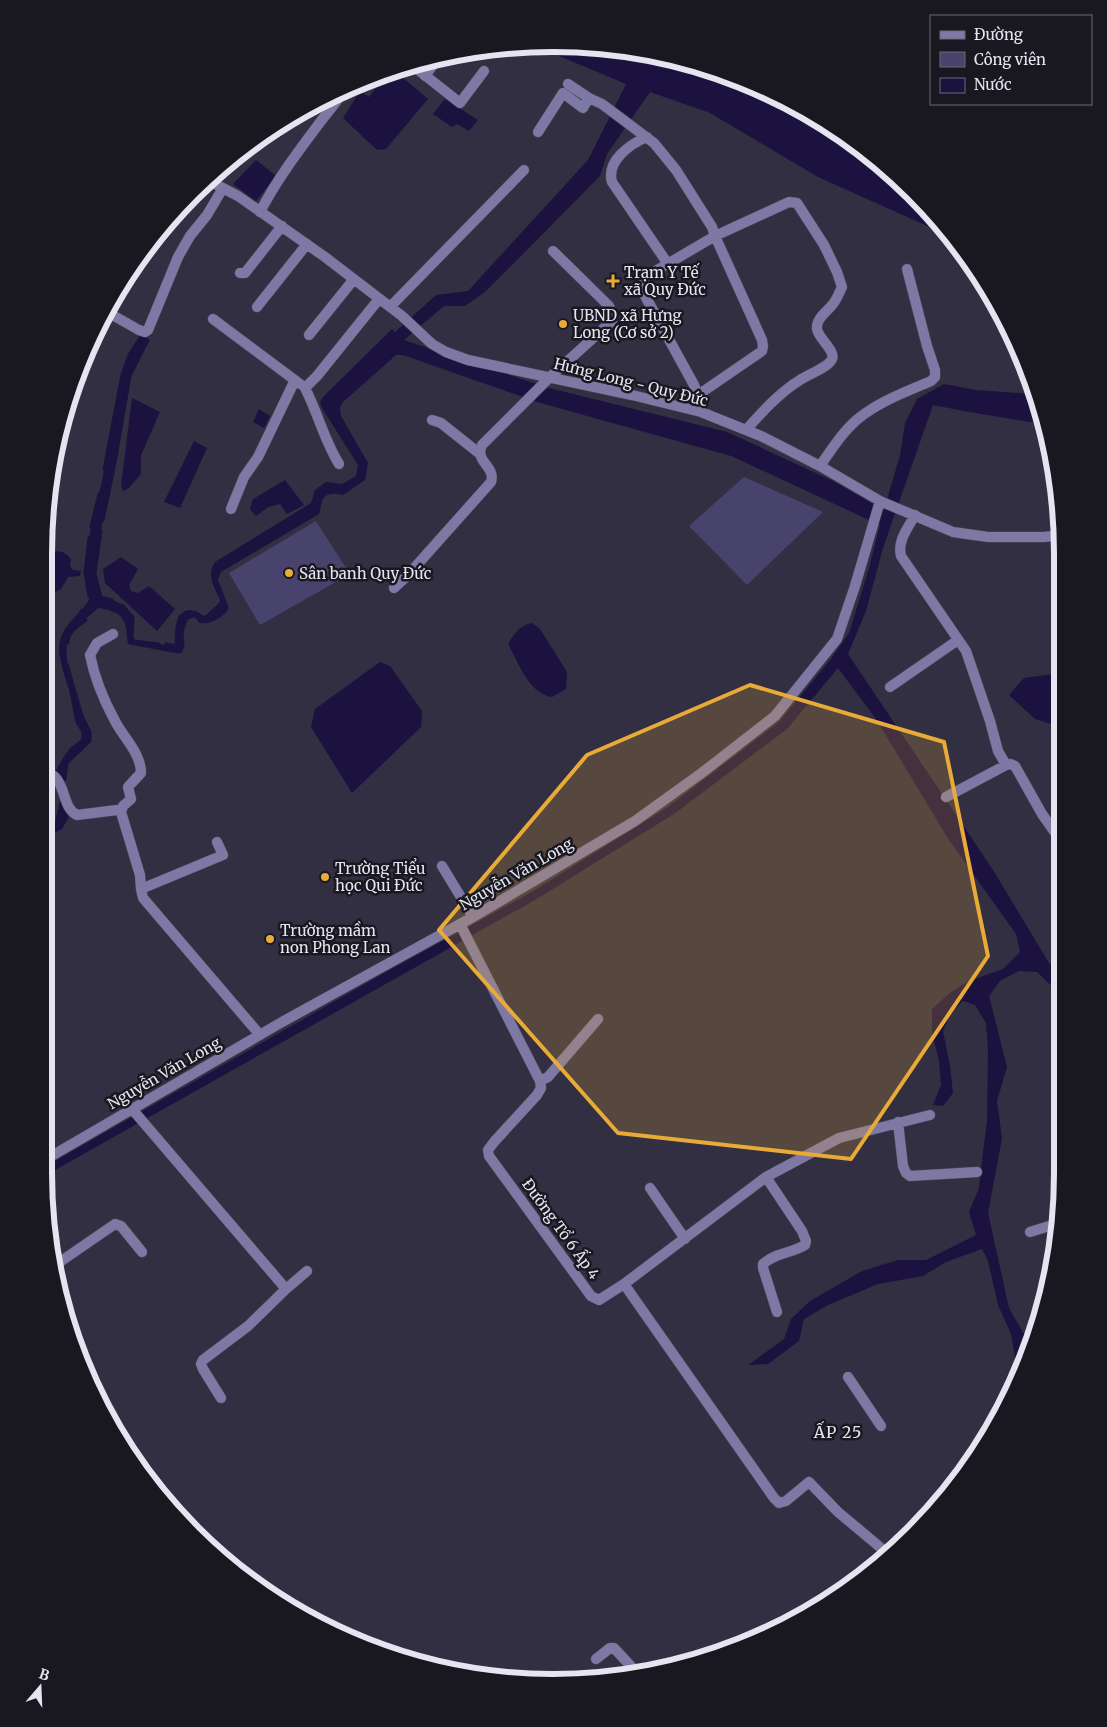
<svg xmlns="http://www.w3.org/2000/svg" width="1107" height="1727" font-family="Merriweather,serif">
  <rect width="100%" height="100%" fill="#312f41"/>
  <!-- green -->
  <path fill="#48436d" d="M 744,477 L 823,512 L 747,585 L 689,526 Z
    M 316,521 L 350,574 L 260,625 L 229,573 Z"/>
  <!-- water -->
  <path fill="#1c1240" d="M 533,45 L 620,48 L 717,71 L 808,112 L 889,170 L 958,243 L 972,266 L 967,264 L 934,229 L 818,177 L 710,113 L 650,92 L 607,154 L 600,176 L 520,257 L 485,292 L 465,306 L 444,306 L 404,340 L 549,388 L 727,432 L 833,481 L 884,510 L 900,455 L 905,423 L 917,399 L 944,384 L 976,390 L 1032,394 L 1034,389 L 1045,418 L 1030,422 L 969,412 L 933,405 L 883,548 L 866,611 L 848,654 L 993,870 L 1049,963 L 1060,973 L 1060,992 L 1057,991 L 1037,972 L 1019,971 L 1000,981 L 989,996 L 1007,1067 L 997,1101 L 1002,1138 L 988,1213 L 1009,1308 L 1024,1334 L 1027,1358 L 1019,1379 L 1011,1334 L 998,1305 L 988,1261 L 982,1249 L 946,1262 L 923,1276 L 878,1284 L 828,1305 L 804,1319 L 799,1341 L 768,1364 L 748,1365 L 784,1339 L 791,1319 L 810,1301 L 862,1271 L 898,1260 L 926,1260 L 976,1235 L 969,1212 L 979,1188 L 983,1153 L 987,1121 L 988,1052 L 986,1023 L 975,1005 L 963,1001 L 951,1012 L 943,1031 L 950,1066 L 953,1093 L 943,1106 L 933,1105 L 941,1085 L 939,1061 L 932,1032 L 932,1009 L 951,992 L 969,981 L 1003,969 L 1020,952 L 1016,934 L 949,840 L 876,719 L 838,668 L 787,729 L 674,814 L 535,900 L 48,1174 L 48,1165 L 379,976 L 532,892 L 668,807 L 779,722 L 831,659 L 849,633 L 869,568 L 880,525 L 731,456 L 537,402 L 403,355 L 396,355 L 343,402 L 340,407 L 341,416 L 368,463 L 365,480 L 343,495 C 323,492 323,496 319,514 L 221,572 L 218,580 L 229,608 C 223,618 210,625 199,623 L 195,617 L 187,620 L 182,632 L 183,646 L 181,651 L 178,652 L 130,643 L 129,642 C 128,615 124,612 98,608 C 90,616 71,629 68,639 C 62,658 76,696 82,715 C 85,725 90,731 90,741 L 67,763 L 64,783 L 68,813 L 66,821 L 61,828 L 48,835 L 48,825 L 57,820 L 61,804 L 55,772 L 66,753 L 83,740 C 83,730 78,724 76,714 C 72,692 52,651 65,631 C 73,620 82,611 89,600 L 85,573 L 91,525 L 102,481 L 122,375 L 129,355 L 141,336 L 148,340 L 130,376 L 115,463 L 102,525 L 95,573 L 101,597 C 117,601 133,605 132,625 C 132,631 131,636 134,641 L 175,646 C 177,635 174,610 190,610 C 196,610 200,614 205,616 L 219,603 L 220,600 C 214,587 206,575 215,562 L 311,503 L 315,490 L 326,482 L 342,484 L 356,476 L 358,465 L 322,408 L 320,402 L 324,396 L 392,329 L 395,332 L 436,295 L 468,291 L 588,160 L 626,84 Z
    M 395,71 L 428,99 L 386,149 L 377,150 L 343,118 L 360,91 L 369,97 L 387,74 Z
    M 445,99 L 478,120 L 469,131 L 457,124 L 452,127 L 433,114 Z
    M 256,160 L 276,176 L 256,201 L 233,184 Z
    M 132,398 L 160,412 L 141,455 L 141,474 L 129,488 L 123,491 L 121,486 Z
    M 259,409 L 270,416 L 264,428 L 253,422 Z
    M 194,441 L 207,448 L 180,508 L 164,502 Z
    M 285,480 L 304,505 L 287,514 L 280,504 L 268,507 L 256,516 L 250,509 L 253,499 Z
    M 58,551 C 64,552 67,554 71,559 L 70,566 L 73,570 L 81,571 L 80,576 L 68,577 L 61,589 L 53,593 L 48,590 L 48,555 Z
    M 121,557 L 138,569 L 129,585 L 131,591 L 138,593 L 149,586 L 175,609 L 157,631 L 105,583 L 103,569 Z
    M 532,623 L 540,629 L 567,672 L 566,689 L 552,697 C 528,693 519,663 508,644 C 514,634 520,625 532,623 Z
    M 380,662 L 390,666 L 422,711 L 421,727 L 352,793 L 311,727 L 315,709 Z
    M 1061,673 L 1061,727 L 1035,719 L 1009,695 L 1024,678 Z"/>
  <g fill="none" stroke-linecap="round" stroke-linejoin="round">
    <!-- stream -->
    <path stroke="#1c1240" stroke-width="3" d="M 103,520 L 115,463 L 130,376 L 148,340 L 141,336 L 129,355 L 122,375 L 104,469
      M 91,527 L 99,494
      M 101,531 L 95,573 L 101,597 L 112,600
      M 89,596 L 85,573 L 89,538
      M 122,605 L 133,617 L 132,638 L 134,641 L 159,644
      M 112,610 C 128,614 128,629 129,642 L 130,643 L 178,652 L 181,651 L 183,646 L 182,632 L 186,620 L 180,616 L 177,627 L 176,646 L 166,644
      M 68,643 C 68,632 78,626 86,620
      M 69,686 C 65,670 55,648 65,632 C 69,624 77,618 82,610
      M 70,750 L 83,740 L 83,732 L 77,722 L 71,692
      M 65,779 L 67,763 L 90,741 L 90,732 L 82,716 L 67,664
      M 48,825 L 57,820 L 61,803
      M 48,835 L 61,828 L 67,817"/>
    <defs>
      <path id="street" d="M 412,65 L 460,103 L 484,71
        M 425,76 L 438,58
        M 568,84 L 589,98
        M 538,132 L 563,93 L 583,108 L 589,98 L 602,104 L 654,143 L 676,170 L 712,227 L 715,236 L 647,276 L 643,283 L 644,294 L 694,385 L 698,395 L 701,412
        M 647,137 C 630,144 606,161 612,182 L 668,264
        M 215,184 L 238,196 L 325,257 L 402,316 L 432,344 L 446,352 L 468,360 L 632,395 L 701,412 L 761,436 L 820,466 L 880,501 L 953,532 L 988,537 L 1044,537 L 1062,535
        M 260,212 C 276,181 297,153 318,125 C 326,114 336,104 343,91
        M 240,273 L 245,273 L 282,226
        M 257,307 L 307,244
        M 390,307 L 524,170
        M 107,312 L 139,330 L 145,332 L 148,330 L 178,257 L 190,236 L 207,215 L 223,188
        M 213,319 L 300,384
        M 309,335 L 354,279
        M 698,395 L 762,351 L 763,346 L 762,340 L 715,236 L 789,202 L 797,203 L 824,245 L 837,272 L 842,287 C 839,293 837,299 833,304 C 827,312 816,318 817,329 C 818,338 836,351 832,359 C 829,367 807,375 800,380 C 779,393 762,412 746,430
        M 432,420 L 441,423 L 480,454
        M 339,464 C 324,440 318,413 305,388 L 317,376 L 379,299
        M 820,466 C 832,449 843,431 859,418 C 880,401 906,392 931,381 L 935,377 L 935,370 L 927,346 L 907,269
        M 231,509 L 244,477 L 258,457 L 295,380
        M 915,515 C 908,528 897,541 901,556 L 966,651 L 990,721 L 998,751 L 1006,765 L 1010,764 L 1015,766 L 1042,814 L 1061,841
        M 394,588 L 408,575 L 491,482 C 496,466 474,462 482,445 L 550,377 L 612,321 L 612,314 L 609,306 L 553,251
        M 113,634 L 97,643 L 90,655 C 95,680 103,699 115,721 C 123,737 141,753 141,773 L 128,787 L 131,799 L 123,806 L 121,812
        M 890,687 L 958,640
        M 48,773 C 51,775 53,775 55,777 C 66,788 63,808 77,815 L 117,810 L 121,812 L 140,875 L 141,889 L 143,898 L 260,1035
        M 946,797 L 1006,765
        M 442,866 L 473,917
        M 141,889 L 223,855 L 217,842
        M 460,924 L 540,1081 L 541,1088 L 537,1095 L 494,1142 L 488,1150 L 489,1156 L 591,1296 L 599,1300 L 624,1284 L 766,1177 L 839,1138 L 930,1115
        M 540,1081 L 548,1077 L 598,1019
        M 132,1109 L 286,1289
        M 898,1122 L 903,1166 L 906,1173 L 910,1176 L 977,1172
        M 48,1158 L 282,1022 L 473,917 L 635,821 L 703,772 L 775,716 L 837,639 L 855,586 L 880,501
        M 766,1177 L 802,1231 L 806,1241 L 805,1245 C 790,1254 777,1252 763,1264 L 763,1268 L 777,1312
        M 650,1188 L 685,1239
        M 1030,1232 L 1059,1223
        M 54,1266 L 115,1224 L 121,1226 L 142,1252
        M 624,1284 L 774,1498 L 779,1503 L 786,1501 L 809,1482 L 838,1512 L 887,1553
        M 848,1377 L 881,1426
        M 221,1398 L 203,1369 L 201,1364 L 203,1360 L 248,1326 L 286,1289 L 307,1271
        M 596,1659 L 610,1648 L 614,1648 L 639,1675"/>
    </defs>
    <!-- street casing -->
    <use href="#street" stroke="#4e4c5d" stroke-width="11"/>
    <!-- street -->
    <use href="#street" stroke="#7d79a4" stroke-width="10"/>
  </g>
  <!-- marked area -->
  <path fill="#e9ab38" fill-opacity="0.2" stroke="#e9ab38" stroke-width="4" stroke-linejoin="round" d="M 750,685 L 944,742 L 988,956 L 851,1159 L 618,1133 L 439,930 L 587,755 Z"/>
  <!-- markers -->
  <g fill="#e9ab38" stroke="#191820" stroke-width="2">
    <path d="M610.5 273.5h5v5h5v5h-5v5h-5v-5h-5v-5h5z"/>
    <circle cx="563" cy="324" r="5"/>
    <circle cx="289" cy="573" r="5"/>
    <circle cx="325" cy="877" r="5"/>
    <circle cx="270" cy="939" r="5"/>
  </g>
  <g text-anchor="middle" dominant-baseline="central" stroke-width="5" stroke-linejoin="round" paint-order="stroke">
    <!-- poi labels -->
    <g font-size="15" fill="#e5e4f0" stroke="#191820" text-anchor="start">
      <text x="624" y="272">Trạm Y Tế<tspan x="624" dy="17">xã Quy Đức</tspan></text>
      <text x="573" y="315">UBND xã Hưng<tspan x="573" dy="17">Long (Cơ sở 2)</tspan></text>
      <text x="299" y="573">Sân banh Quy Đức</text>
      <text x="335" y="868">Trường Tiểu<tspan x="335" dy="17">học Qui Đức</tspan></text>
      <text x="280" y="930">Trường mầm<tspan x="280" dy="17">non Phong Lan</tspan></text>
    </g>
    <!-- street labels -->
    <g font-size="15" fill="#e5e4f0" stroke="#191820">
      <text transform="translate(631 382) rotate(14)">Hưng Long - Quy Đức</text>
      <text transform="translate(516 874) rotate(-30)">Nguyễn Văn Long</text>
      <text transform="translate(164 1073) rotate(-30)">Nguyễn Văn Long</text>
      <text transform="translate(561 1229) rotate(54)">Đường Tổ 6 Ấp 4</text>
    </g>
    <!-- neighbourhood labels -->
    <g font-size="16" letter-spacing="1" fill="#e5e4f0" stroke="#191820">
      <text x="838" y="1432">ẤP 25</text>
    </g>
  </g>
  <!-- crop -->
  <path d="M0 0H1107V1727H0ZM553 52H553A501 501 0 0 1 1054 553V1173A501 501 0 0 1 553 1674H553A501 501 0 0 1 52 1173V553A501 501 0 0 1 553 52Z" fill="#191820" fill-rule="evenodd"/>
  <path fill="none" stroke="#e5e4f0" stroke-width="6" d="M553 52H553A501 501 0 0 1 1054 553V1173A501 501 0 0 1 553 1674H553A501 501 0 0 1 52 1173V553A501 501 0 0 1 553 52Z"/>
  <!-- legend -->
  <rect x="930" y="15" width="162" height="90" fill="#191820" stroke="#6b6a73"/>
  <rect x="940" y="31" width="25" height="8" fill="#7d79a4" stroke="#6b6a73"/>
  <text x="974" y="40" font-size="15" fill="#e5e4f0">Đường</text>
  <rect x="940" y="52" width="25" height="15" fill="#48436d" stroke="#6b6a73"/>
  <text x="974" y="65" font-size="15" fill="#e5e4f0">Công viên</text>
  <rect x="940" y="78" width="25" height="15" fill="#1c1240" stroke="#6b6a73"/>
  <text x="974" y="90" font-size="15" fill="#e5e4f0">Nước</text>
  <!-- north arrow -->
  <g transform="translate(40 1687) rotate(19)" stroke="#191820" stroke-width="4" paint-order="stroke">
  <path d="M0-4L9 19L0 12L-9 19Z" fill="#e5e4f0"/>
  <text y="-8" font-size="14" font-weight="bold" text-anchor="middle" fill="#e5e4f0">B</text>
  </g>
</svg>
